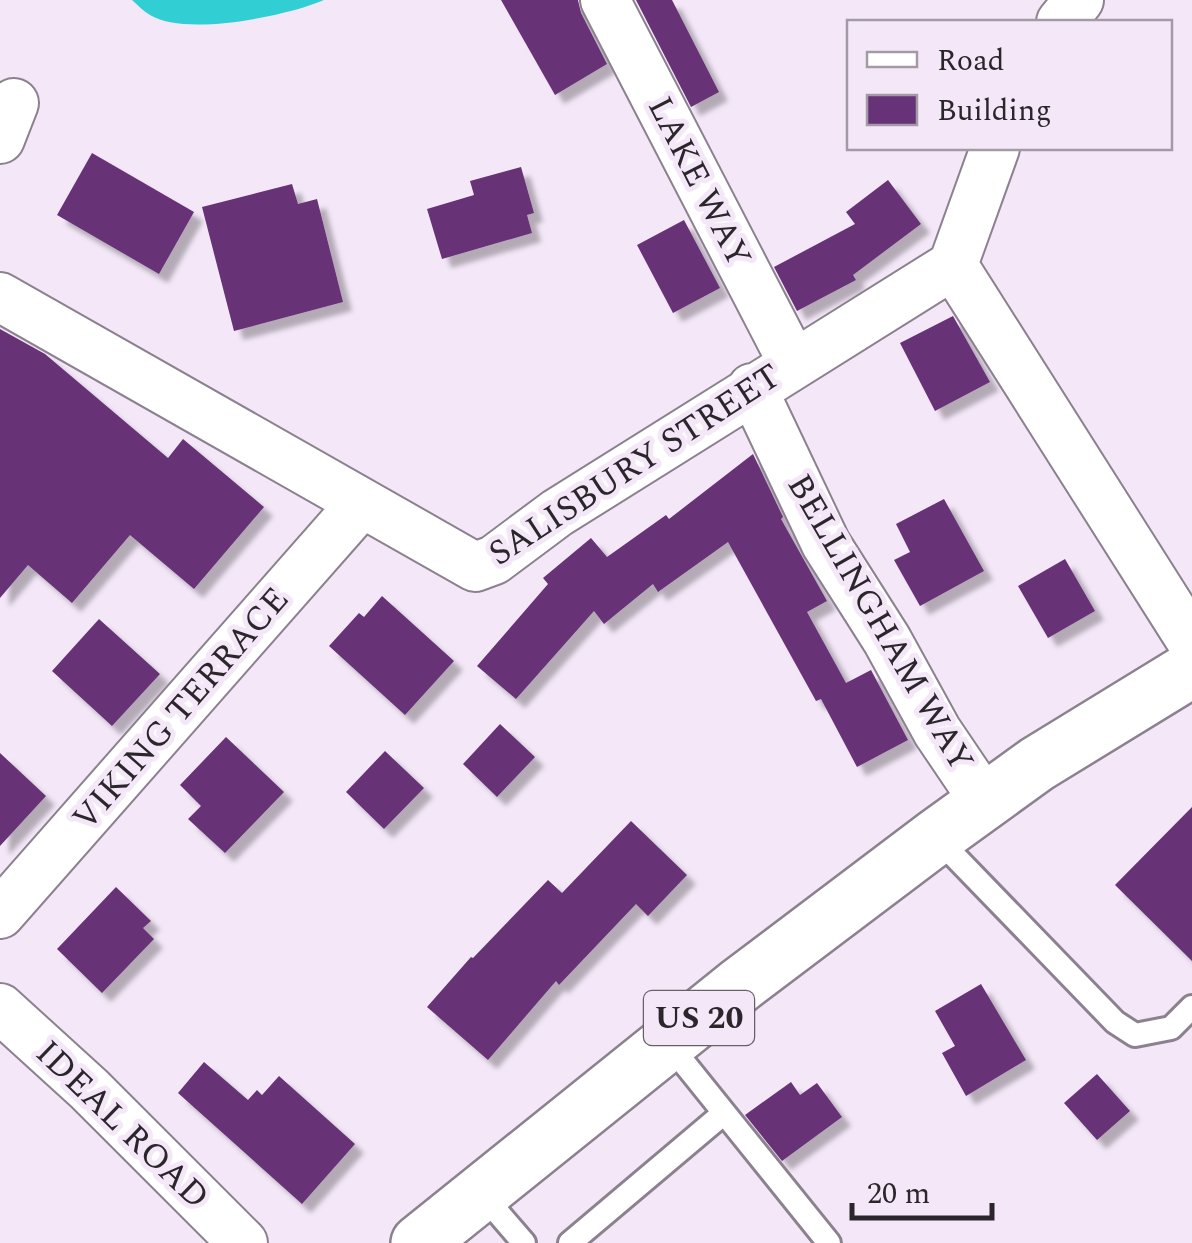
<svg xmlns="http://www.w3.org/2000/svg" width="1192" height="1243" font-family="Spectral,serif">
  <defs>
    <filter id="shadow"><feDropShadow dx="9" dy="9" stdDeviation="2.5" flood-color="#0004"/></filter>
  </defs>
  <rect width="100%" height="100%" fill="#f4e8f8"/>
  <!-- water -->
  <path fill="#31ced4" d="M 132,0 L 324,0 C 287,16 185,37 150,15 C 143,11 138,5 132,0 Z"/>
  <!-- building -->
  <path fill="#673277" filter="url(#shadow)" d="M 501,0 L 578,0 L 581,13 L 607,64 L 555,95 Z
    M 636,0 L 672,0 L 719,92 L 691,107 Z
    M 92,153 L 194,212 L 159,274 L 57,215 Z
    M 521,167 L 534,213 L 527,215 L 532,233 L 442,259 L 427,209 L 474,195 L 470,181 Z
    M 888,180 L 921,224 L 853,275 L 856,280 L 797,311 L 774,267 L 855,224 L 846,212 Z
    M 292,184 L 298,204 L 317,199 L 343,302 L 234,331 L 202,207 Z
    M 684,220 L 720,288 L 673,313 L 637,245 Z
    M 953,316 L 990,382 L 935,411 L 900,343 Z
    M 0,329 L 45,354 L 168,458 L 183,439 L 264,507 L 194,589 L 130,535 L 72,603 L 28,565 L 0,598 Z
    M 753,454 L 783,517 L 781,519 L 827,601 L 807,612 L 846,683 L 871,670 L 908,740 L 857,767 L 821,699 L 816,701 L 728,542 L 658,592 L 653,584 L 604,624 L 594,611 L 516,699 L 477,666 L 548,584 L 543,578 L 591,538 L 607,557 L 666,515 L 669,519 Z
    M 944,499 L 984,571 L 920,606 L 894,560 L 910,552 L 896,524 Z
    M 1065,559 L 1095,611 L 1048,638 L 1018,586 Z
    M 382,596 L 454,661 L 405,715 L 329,646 L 359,613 L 364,617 Z
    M 99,619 L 160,674 L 112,726 L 52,671 Z
    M 500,724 L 535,757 L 497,797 L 463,764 Z
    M 226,737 L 284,792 L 225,853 L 188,819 L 201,806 L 180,785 Z
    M 385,751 L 424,788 L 384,829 L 346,792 Z
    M 0,753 L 46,796 L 0,846 Z
    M 1192,807 L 1192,961 L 1115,885 Z
    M 631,821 L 687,875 L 648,916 L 636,904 L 559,985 L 556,981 L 488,1060 L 427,1007 L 471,957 L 473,958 L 548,880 L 562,893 Z
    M 116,887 L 151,921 L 143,928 L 154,939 L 102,993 L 57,949 Z
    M 981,984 L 1026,1060 L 966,1096 L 942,1053 L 955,1046 L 935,1011 Z
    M 204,1062 L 248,1100 L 257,1090 L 262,1095 L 279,1076 L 355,1144 L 302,1204 L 178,1093 Z
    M 1097,1074 L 1130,1111 L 1097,1140 L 1064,1103 Z
    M 791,1082 L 800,1095 L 817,1083 L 842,1117 L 782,1161 L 745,1115 Z"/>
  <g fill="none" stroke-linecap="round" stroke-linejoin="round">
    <defs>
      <path id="service" d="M 936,837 L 1115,1022 L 1135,1035 L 1171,1028 L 1192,1007
        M 668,1043 L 829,1243
        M 481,1193 L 524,1243
        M 570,1243 L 724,1113"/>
      <path id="minor" d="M 605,0 L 793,363
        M 1061,22 L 1079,0
        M 0,139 L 14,103
        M 953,265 L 1192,642
        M 953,265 L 995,148
        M 0,297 L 475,567 L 494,560 L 557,513 L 953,265
        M 752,388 L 826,544 L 887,640 L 937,731 L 985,802
        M 0,914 L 361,504
        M 0,1008 L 89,1089 L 243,1243"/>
      <path id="primary" d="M 419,1243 L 740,985 L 936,837 L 1037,764 L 1192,669"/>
    </defs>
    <!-- service casing -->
    <use href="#service" stroke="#8c818f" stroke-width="28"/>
    <!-- minor casing -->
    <use href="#minor" stroke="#8c818f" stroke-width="52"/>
    <!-- primary casing -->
    <use href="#primary" stroke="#8c818f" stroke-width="60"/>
    <!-- service -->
    <use href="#service" stroke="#fff" stroke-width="22"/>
    <!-- minor -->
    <use href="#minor" stroke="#fff" stroke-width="48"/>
    <!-- primary -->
    <use href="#primary" stroke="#fff" stroke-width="55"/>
  </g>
  <g text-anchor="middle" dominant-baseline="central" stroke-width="10" stroke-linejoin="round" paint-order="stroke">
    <!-- shield labels -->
    <rect fill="#f4e8f8" stroke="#676069" stroke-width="2.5" x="644" y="991" width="110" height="54" rx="8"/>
    <g font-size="32" font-weight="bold" fill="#2a262c">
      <text x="699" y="1018">US 20</text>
    </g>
    <!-- street labels -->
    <g font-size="35" fill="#2a262c" stroke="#f4e8f8">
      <text transform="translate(699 182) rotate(63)">LAKE WAY</text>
      <text transform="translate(635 465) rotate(-33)">SALISBURY STREET</text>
      <text transform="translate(880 623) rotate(60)">BELLINGHAM WAY</text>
      <text transform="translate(181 709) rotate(-49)">VIKING TERRACE</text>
      <text transform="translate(122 1125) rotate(44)">IDEAL ROAD</text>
    </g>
  </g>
  <!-- legend -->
  <rect x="847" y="20" width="325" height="130" fill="#f4e8f8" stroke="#a39aa6" stroke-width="2.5"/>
  <rect x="867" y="52" width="50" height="15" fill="#ffffff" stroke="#a39aa6" stroke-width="2.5"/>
  <text x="937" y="70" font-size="30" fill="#2a262c">Road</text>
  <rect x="867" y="95" width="50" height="30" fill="#673277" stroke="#a39aa6" stroke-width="2.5"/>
  <text x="937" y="120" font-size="30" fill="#2a262c">Building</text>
  <!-- scale -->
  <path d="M852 1203v15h140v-15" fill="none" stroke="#2a262c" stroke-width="5"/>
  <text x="867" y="1203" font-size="30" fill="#2a262c" stroke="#f4e8f8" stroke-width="8" paint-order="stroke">20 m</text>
</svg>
